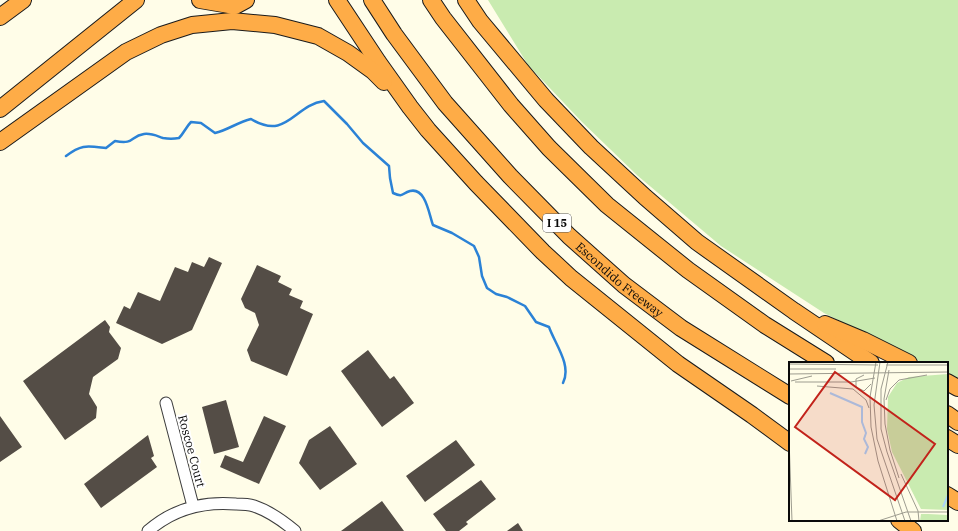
<svg xmlns="http://www.w3.org/2000/svg" width="958" height="531" font-family="'IBM Plex Serif',serif">
  <rect width="100%" height="100%" fill="#fffde8"/>
  <!-- green -->
  <path fill="#c9ebb0" d="M 488,0 L 958,0 L 958,381 L 947,375 L 947,363 L 923,363 L 824,313 L 721,246 L 638,176 L 582,122 L 528,65 Z"/>
  <g fill="none" stroke-linecap="round" stroke-linejoin="round">
    <!-- stream -->
    <path stroke="#2b82d6" stroke-width="2.5" d="M 66,156 C 82,144 87,146 106,148 L 115,141 C 135,145 130,136 144,134 C 151,133 157,136 163,138 C 168,139 174,139 179,138 C 184,133 186,127 191,122 L 201,123 L 215,133 C 228,130 238,122 251,119 C 287,141 294,105 324,101 L 347,124 L 363,143 L 389,166 L 390,178 L 393,193 C 404,198 402,193 410,191 C 426,187 429,215 433,225 L 452,233 L 474,246 L 479,257 L 482,276 L 487,288 L 496,294 L 507,297 L 525,306 L 536,322 L 549,327 C 555,344 572,365 563,383"/>
  </g>
  <!-- building -->
  <path fill="#544d46" d="M 209,257 L 222,263 L 192,330 L 162,344 L 116,323 L 124,306 L 130,309 L 138,292 L 160,301 L 175,267 L 188,272 L 192,262 L 204,267 Z
    M 257,265 L 281,276 L 278,282 L 292,289 L 289,295 L 303,301 L 300,308 L 313,314 L 287,376 L 251,361 L 247,350 L 259,325 L 255,313 L 245,308 L 241,299 Z
    M 105,320 L 110,327 L 109,332 L 121,348 L 118,359 L 93,377 L 89,394 L 97,407 L 96,418 L 65,440 L 23,381 Z
    M 368,350 L 390,379 L 394,376 L 414,403 L 382,427 L 341,371 Z
    M 226,400 L 239,447 L 214,454 L 202,407 Z
    M 0,416 L 22,447 L 0,462 Z
    M 264,416 L 286,426 L 259,484 L 220,467 L 225,455 L 243,462 Z
    M 330,426 L 357,464 L 320,490 L 299,463 L 309,440 Z
    M 148,435 L 154,456 L 151,458 L 157,467 L 101,508 L 84,484 Z
    M 456,440 L 475,465 L 425,502 L 406,476 Z
    M 481,480 L 496,499 L 466,522 L 468,524 L 459,531 L 446,531 L 433,514 Z
    M 382,501 L 404,531 L 341,531 Z
    M 518,523 L 523,531 L 507,531 Z"/>
  <g fill="none" stroke-linecap="round" stroke-linejoin="round">
    <defs>
      <path id="minor" d="M 166,403 L 193,506
        M 148,531 C 173,509 202,501 236,504 C 241,504 248,504 254,506 C 269,511 283,521 295,531"/>
      <g id="highway">
        <path d="M 200,0 L 235,6 L 246,0"/>
        <path d="M 337,0 L 378,62 L 410,107 L 428,130 L 476,183 L 543,252 L 571,278 L 678,364 L 752,415 L 790,443"/>
        <path id="s1" d="M 372,0 L 394,34 L 445,103 L 510,176 L 569,236 L 624,285 L 681,328 L 790,396"/>
        <path d="M 431,0 L 443,18 L 511,105 L 549,148 L 607,205 L 688,270 L 765,325 L 826,363"/>
        <path d="M 466,0 L 480,21 L 546,100 L 591,147 L 645,197 L 697,242 L 794,311 L 871,363"/>
        <path d="M 0,17 L 23,0"/>
        <path d="M 0,109 L 136,0"/>
        <path d="M 0,142 L 126,52 L 161,35 L 192,25 L 232,21 L 275,25 L 318,36 L 348,53 L 373,71 L 384,82"/>
        <path d="M 825,324 L 863,340 L 909,363"/>
        <path d="M 947,382 L 958,388"/>
        <path d="M 947,414 L 958,422"/>
        <path d="M 947,438 L 958,445"/>
        <path d="M 947,495 L 958,502"/>
        <path d="M 899,520 L 913,531"/>
      </g>
    </defs>
    <!-- minor casing -->
    <use href="#minor" stroke="#3d3d3d" stroke-width="13"/>
    <!-- highway casing -->
    <use href="#highway" stroke="#1b1b1b" stroke-width="18"/>
    <!-- minor -->
    <use href="#minor" stroke="#fff" stroke-width="11"/>
    <!-- highway -->
    <use href="#highway" stroke="#feac47" stroke-width="16"/>
  </g>
  <g text-anchor="middle" dominant-baseline="central" stroke-width="4" stroke-linejoin="round" paint-order="stroke">
    <!-- shield labels -->
    <rect fill="#fff" stroke="#545454" stroke-width="1" x="543" y="214" width="28" height="18" rx="3"/>
    <g font-size="11" font-weight="bold" fill="#0a0a0a">
      <text x="557" y="223">I 15</text>
    </g>
    <!-- street labels -->
    <g font-size="12" fill="#0a0a0a" stroke="#fff">
      <text stroke="none"><textPath href="#s1" startOffset="375">Escondido Freeway</textPath></text>
      <text transform="translate(192 451) rotate(75)">Roscoe Court</text>
    </g>
  </g>
  <!-- overview -->
  <g transform="translate(789 362)">
    <rect width="159" height="159" fill="#fffde8"/>
    <path d="M 159,12 L 159,148 L 132,147 L 103,90 L 98,67 L 99,35 L 108,21 L 120,15 ZM 139,152 L 159,153 L 159,159 L 131,159 L 132,152 Z" fill="#c9ebb0"/>
    <path fill="none" stroke="#a9d4fa" stroke-width="2" d="M 41,31 L 73,45 L 73,60 L 77,71 L 75,77 L 79,85 L 76,92M 154,145 L 159,133"/>
    <path fill="none" stroke="#9d9c8f" stroke-width="1" d="M 87,0 L 81,35 L 82,65 L 89,99 L 108,159M 91,0 L 85,43 L 88,77 L 116,159M 99,0 L 92,27 L 92,67 L 98,90 L 122,159M 0,2 L 89,3M 97,3 L 159,3M 0,7 L 47,7M 100,8 L 95,37 L 96,62 L 101,88 L 110,116M 0,12 L 159,10M 75,13 L 67,17 L 67,25 L 75,29 L 82,22M 2,19 L 23,14M 6,20 L 62,20 L 86,16M 28,24 L 64,27 L 77,38 L 80,46M 97,38 L 101,27 L 110,18 L 138,13M 0,77 L 3,159M 112,112 L 129,149 L 130,159M 89,159 L 117,150 L 159,150"/>
    <path fill="#c2231b" fill-opacity="0.15" stroke="#c2231b" stroke-width="2" d="M 46,10 L 146,82 L 106,138 L 6,65 Z"/>
    <rect width="159" height="159" fill="none" stroke="#0a0a0a" stroke-width="2"/>
  </g>
</svg>
